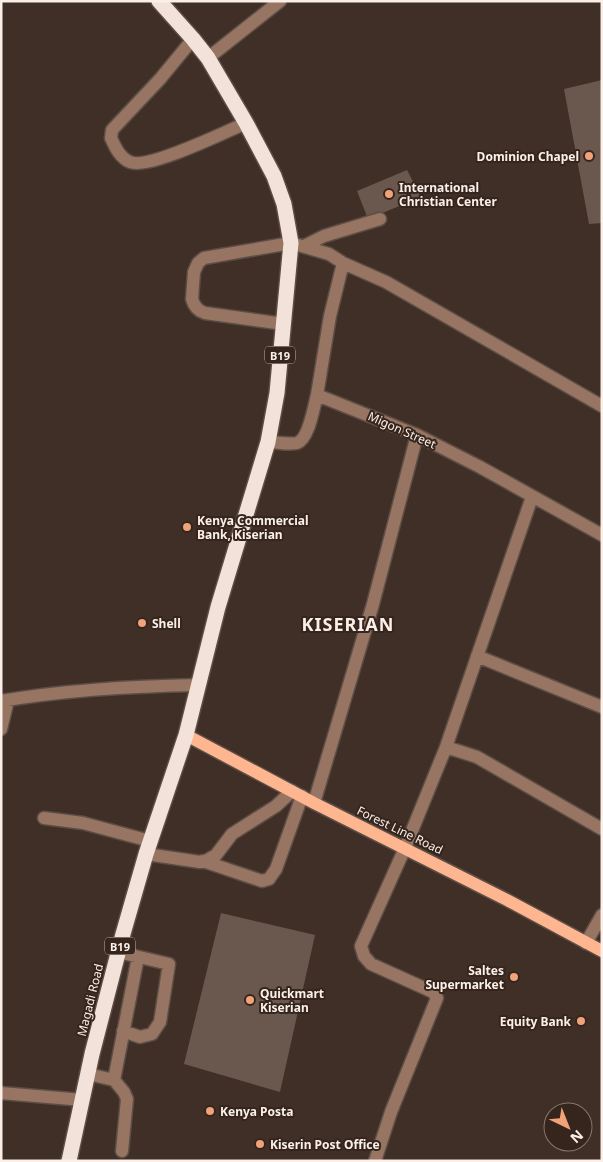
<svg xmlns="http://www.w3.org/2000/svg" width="603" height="1162" font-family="'Noto Sans',sans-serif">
  <rect width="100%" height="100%" fill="#3f2f26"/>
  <!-- building -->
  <path fill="#6a584e" d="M 602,80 L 602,223 L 589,224 L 564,89 Z
    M 407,170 L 421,197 L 368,219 L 357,191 Z
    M 221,913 L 315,935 L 280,1092 L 184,1064 Z"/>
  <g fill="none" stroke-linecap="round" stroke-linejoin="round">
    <defs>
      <path id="minor" d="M 193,39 L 160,79 L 112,130 L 111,138 C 115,147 120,158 130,162 C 148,170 225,132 246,123
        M 208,58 L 280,1
        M 304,246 L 324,236 L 380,219
        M 343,263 L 330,316 L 317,395 L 417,435 L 480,467 L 602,535
        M 284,324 L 205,313 C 198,311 194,306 192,299 L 194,272 L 198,263 L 204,258 L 291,243 L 329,254 L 343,263 L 386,282 L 602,406
        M 268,442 C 276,442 289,445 297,443 C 309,439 314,406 317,395
        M 477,656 L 602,707
        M 1,701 C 66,690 133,686 199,685
        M 1,729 L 8,700
        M 446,747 L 477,757 L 602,829
        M 314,803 L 373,604 L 417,435
        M 44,818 L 83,823 L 150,841
        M 146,854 L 200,862 L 206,861 L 216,855 L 232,834 L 276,806 L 292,791
        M 203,861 L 262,881 L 269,879 L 276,869 L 302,796
        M 586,943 L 602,915
        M 118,952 L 169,964 L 160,1022 L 152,1034 L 140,1037 L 123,1031
        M 88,1074 L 114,1080 L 138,957
        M 114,1080 L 124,1092 L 127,1099 L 122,1151
        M 1,1093 L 83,1100
        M 375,1161 L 391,1112 L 437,998 L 433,992 L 371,964 L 364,956 L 361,946 L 405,848 L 446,747 L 532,497"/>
      <path id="major" d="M 186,735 L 314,803 L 507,900 L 602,951"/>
      <path id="highway" d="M 69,1161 L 92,1054 L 123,934 L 146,854 L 186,735 L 218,607 L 268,442 L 277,393 L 291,243 L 284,204 L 274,176 L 246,123 L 208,58 L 193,39 L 159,1"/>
    </defs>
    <!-- minor casing -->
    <use href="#minor" stroke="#5d4e45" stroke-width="15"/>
    <!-- major casing -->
    <use href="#major" stroke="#5d4e45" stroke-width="15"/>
    <!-- highway casing -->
    <use href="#highway" stroke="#5d4e45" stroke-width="18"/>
    <!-- minor -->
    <use href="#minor" stroke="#987563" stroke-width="12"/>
    <!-- major -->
    <use href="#major" stroke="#fdb690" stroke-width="12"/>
    <!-- highway -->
    <use href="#highway" stroke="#f3e2d9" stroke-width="15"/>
  </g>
  <!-- markers -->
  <g fill="#f0a278" stroke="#35251d" stroke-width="2">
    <circle cx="589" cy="156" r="5"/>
    <circle cx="389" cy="194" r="5"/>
    <circle cx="187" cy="527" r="5"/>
    <circle cx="142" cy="623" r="5"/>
    <circle cx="514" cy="977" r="5"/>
    <circle cx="250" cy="1000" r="5"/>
    <circle cx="581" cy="1021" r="5"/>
    <circle cx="210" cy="1111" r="5"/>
    <circle cx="260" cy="1144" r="5"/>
  </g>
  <g text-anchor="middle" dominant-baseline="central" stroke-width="4" stroke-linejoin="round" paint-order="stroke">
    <!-- shield labels -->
    <g fill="#35251d" stroke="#bfb2ac" stroke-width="1">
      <rect x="265" y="346.5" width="30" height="17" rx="4"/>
      <rect x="105" y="937.5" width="30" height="17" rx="4"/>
    </g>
    <g font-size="11" font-weight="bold" fill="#faefe9">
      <text x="280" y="355">B19</text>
      <text x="120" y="946">B19</text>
    </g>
    <!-- poi labels -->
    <g font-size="12" font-weight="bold" fill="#faefe9" stroke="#35251d" text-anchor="start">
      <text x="579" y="156" text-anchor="end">Dominion Chapel</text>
      <text x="399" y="187">International<tspan x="399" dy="14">Christian Center</tspan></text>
      <text x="197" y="520">Kenya Commercial<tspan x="197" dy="14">Bank, Kiserian</tspan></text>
      <text x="152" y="623">Shell</text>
      <text x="504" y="970" text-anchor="end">Saltes<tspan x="504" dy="14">Supermarket</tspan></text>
      <text x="260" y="993">Quickmart<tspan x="260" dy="14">Kiserian</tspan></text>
      <text x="571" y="1021" text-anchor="end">Equity Bank</text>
      <text x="220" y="1111">Kenya Posta</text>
      <text x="270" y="1144">Kiserin Post Office</text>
    </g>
    <!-- street labels -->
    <g font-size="12" fill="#faefe9" stroke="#35251d">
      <text transform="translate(402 430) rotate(24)">Migon Street</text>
      <text transform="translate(400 830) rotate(26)">Forest Line Road</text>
      <text transform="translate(90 1000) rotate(-76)">Magadi Road</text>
    </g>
    <!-- district labels -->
    <g font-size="18" font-weight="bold" letter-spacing="1" fill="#faefe9" stroke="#35251d">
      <text x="348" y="624">KISERIAN</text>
    </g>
  </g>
  <!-- border -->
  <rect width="603" height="1162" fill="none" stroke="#faefe9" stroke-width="5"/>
  <!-- north arrow -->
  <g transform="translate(568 1127) rotate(137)"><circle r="24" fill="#35251d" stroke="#84766f"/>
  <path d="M0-4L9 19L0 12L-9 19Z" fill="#f0a278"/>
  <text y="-8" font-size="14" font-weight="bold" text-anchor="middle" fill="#faefe9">N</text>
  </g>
</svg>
